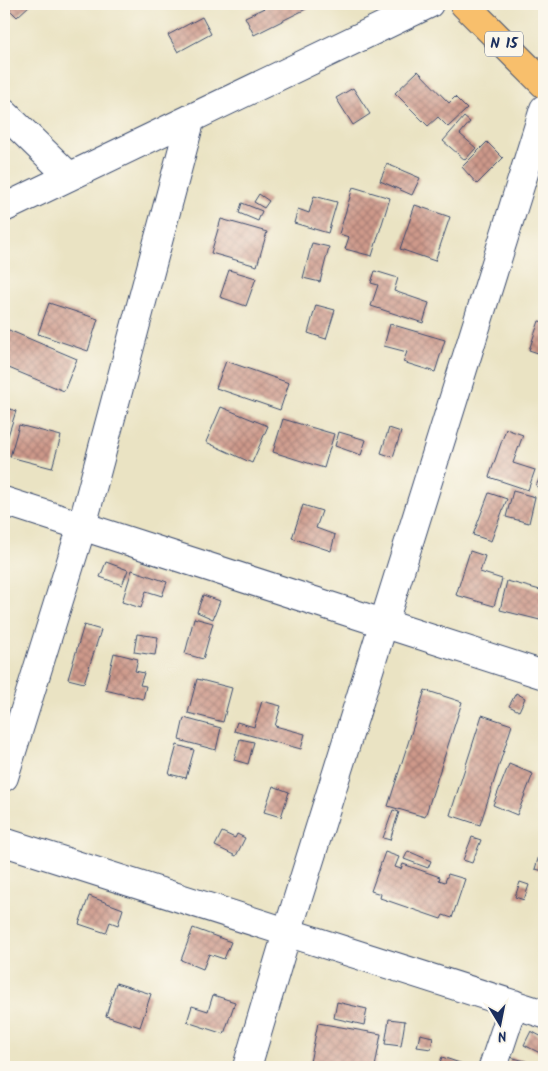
<svg xmlns="http://www.w3.org/2000/svg" width="548" height="1071" font-family="Kalam,sans-serif">
  <defs>
    <pattern id="building-cross-hatch" width="8" height="8" patternUnits="userSpaceOnUse" patternTransform="scale(1.25)"><rect width="8" height="8" fill="#ce998a"/><path d="M0 0l8 8M0 8l8-8" fill="none" stroke="#a67d74"/></pattern>
  </defs>
  <rect width="100%" height="100%" fill="#fbf7ec"/>
  <filter id="ink" filterUnits="userSpaceOnUse"><feTurbulence type="fractalNoise" baseFrequency=".02" numOctaves="2"/><feDisplacementMap in="SourceGraphic" scale="10" xChannelSelector="R" yChannelSelector="G"/><feConvolveMatrix kernelMatrix="1 2 1 2 8 2 1 2 1" color-interpolation-filters="sRGB"/></filter>
  <filter id="wash" filterUnits="userSpaceOnUse"><feTurbulence type="fractalNoise" baseFrequency=".0096" numOctaves="4" result="noise"/><feDisplacementMap in="SourceGraphic" scale="20" xChannelSelector="R" yChannelSelector="G"/><feGaussianBlur stdDeviation="1.12" result="paint"/><feColorMatrix in="noise" values="0 0 0 0 0 0 0 0 0 0 0 0 0 0 0 0 0 1.4 0 .05"/><feComposite in="paint" operator="in"/></filter>
  <g filter="url(#wash)">
    <rect width="100%" height="100%" fill="#eae3c3"/>
    <g id="blocks">
      <!-- building -->
      <path fill="url(#building-cross-hatch)" d="M 4,4 L 31,4 L 17,17 Z
        M 273,4 L 316,4 L 254,35 L 245,17 Z
        M 202,17 L 211,34 L 178,52 L 168,35 Z
        M 418,71 L 449,103 L 455,97 L 467,109 L 448,127 L 438,117 L 428,126 L 395,93 Z
        M 353,88 L 370,114 L 353,125 L 336,98 Z
        M 464,117 L 470,122 L 460,134 L 476,148 L 465,160 L 443,141 Z
        M 487,142 L 503,158 L 477,184 L 462,167 Z
        M 387,164 L 420,178 L 412,195 L 380,181 Z
        M 353,187 L 390,198 L 372,256 L 345,249 L 349,237 L 339,234 Z
        M 259,194 L 269,201 L 264,208 L 254,202 Z
        M 314,196 L 337,202 L 328,233 L 294,223 L 298,209 L 309,213 Z
        M 242,203 L 262,211 L 258,221 L 239,213 Z
        M 415,205 L 450,217 L 435,261 L 400,249 Z
        M 221,219 L 267,232 L 257,266 L 211,253 Z
        M 312,243 L 329,247 L 320,282 L 303,278 Z
        M 229,270 L 256,278 L 246,306 L 220,297 Z
        M 375,271 L 398,278 L 394,291 L 429,303 L 423,323 L 371,306 L 378,285 L 371,283 Z
        M 49,303 L 98,319 L 88,351 L 38,334 Z
        M 316,305 L 335,310 L 326,339 L 308,333 Z
        M 539,321 L 544,322 L 544,355 L 529,350 Z
        M 390,324 L 445,340 L 435,372 L 403,362 L 407,352 L 384,346 Z
        M 4,328 L 77,359 L 64,391 L 4,366 Z
        M 226,361 L 289,383 L 280,410 L 216,388 Z
        M 4,407 L 16,411 L 6,442 L 4,442 Z
        M 221,407 L 268,426 L 252,463 L 206,442 Z
        M 283,419 L 334,434 L 324,468 L 273,452 Z
        M 19,425 L 61,436 L 52,468 L 10,457 Z
        M 389,428 L 401,432 L 393,457 L 381,453 Z
        M 506,429 L 523,435 L 513,463 L 535,470 L 528,490 L 489,477 Z
        M 339,432 L 366,440 L 361,455 L 335,446 Z
        M 544,468 L 544,490 L 536,486 Z
        M 513,491 L 535,497 L 529,523 L 506,517 Z
        M 489,493 L 507,499 L 491,541 L 473,535 Z
        M 303,505 L 322,511 L 316,528 L 335,535 L 331,551 L 292,538 Z
        M 470,551 L 485,556 L 480,572 L 502,579 L 494,606 L 456,595 Z
        M 106,562 L 128,570 L 122,585 L 100,577 Z
        M 132,570 L 167,582 L 162,596 L 146,591 L 141,608 L 122,602 Z
        M 507,581 L 544,591 L 544,621 L 500,610 Z
        M 203,595 L 220,601 L 213,619 L 197,612 Z
        M 194,618 L 213,623 L 203,659 L 185,654 Z
        M 84,625 L 101,630 L 84,683 L 68,679 Z
        M 137,634 L 158,637 L 155,655 L 134,652 Z
        M 114,653 L 138,659 L 135,671 L 144,673 L 140,685 L 146,686 L 143,699 L 105,690 Z
        M 197,679 L 232,688 L 223,722 L 188,713 Z
        M 425,690 L 462,702 L 425,817 L 388,806 Z
        M 516,693 L 525,698 L 519,711 L 509,706 Z
        M 262,701 L 281,706 L 275,726 L 305,734 L 301,749 L 234,731 L 237,722 L 254,727 Z
        M 482,715 L 512,725 L 480,825 L 450,815 Z
        M 184,718 L 221,728 L 216,750 L 179,740 Z
        M 240,739 L 254,742 L 248,764 L 234,760 Z
        M 177,745 L 194,750 L 186,778 L 169,774 Z
        M 509,764 L 533,774 L 517,815 L 493,805 Z
        M 273,786 L 289,792 L 281,817 L 264,812 Z
        M 393,810 L 399,812 L 390,840 L 383,838 Z
        M 222,832 L 235,838 L 237,834 L 245,838 L 236,856 L 215,846 Z
        M 472,837 L 481,840 L 472,863 L 463,860 Z
        M 544,839 L 544,871 L 535,869 Z
        M 408,851 L 431,861 L 428,868 L 404,859 Z
        M 385,852 L 399,857 L 395,867 L 401,869 L 403,864 L 440,877 L 439,880 L 445,882 L 448,874 L 465,879 L 452,918 L 443,915 L 441,919 L 380,898 L 381,894 L 371,891 Z
        M 520,882 L 529,885 L 524,900 L 515,897 Z
        M 89,896 L 123,909 L 118,925 L 110,922 L 106,933 L 79,924 Z
        M 193,928 L 231,942 L 224,959 L 209,954 L 203,969 L 181,960 Z
        M 116,983 L 151,994 L 140,1027 L 106,1016 Z
        M 213,995 L 235,1002 L 224,1034 L 187,1022 L 192,1006 L 208,1011 Z
        M 337,1002 L 367,1009 L 364,1025 L 334,1018 Z
        M 389,1019 L 405,1021 L 401,1046 L 385,1044 Z
        M 318,1023 L 381,1034 L 375,1067 L 309,1067 Z
        M 531,1031 L 544,1038 L 544,1055 L 524,1045 Z
        M 420,1034 L 433,1037 L 431,1049 L 417,1047 Z
        M 442,1057 L 466,1065 L 465,1067 L 438,1067 Z
        M 510,1057 L 544,1066 L 544,1067 L 508,1067 Z"/>
    </g>
  </g>
  <g filter="url(#ink)">
    <use href="#blocks" fill-opacity="0" stroke="#3a4a6d" stroke-width="1"/>
    <g fill="none" stroke-linecap="round" stroke-linejoin="round">
      <defs>
        <path id="minor" d="M 4,113 L 69,176
          M 4,208 L 429,4
          M 4,501 L 544,675
          M 4,777 L 82,526 L 191,118
          M 4,842 L 544,1014
          M 247,1067 L 287,933 L 544,109
          M 493,1067 L 514,1004"/>
        <path id="primary" d="M 464,4 L 544,84"/>
      </defs>
      <!-- minor casing -->
      <use href="#minor" stroke="#3a4a6d" stroke-width="30"/>
      <!-- primary casing -->
      <use href="#primary" stroke="#3a4a6d" stroke-width="30"/>
      <!-- minor -->
      <use href="#minor" stroke="#fff" stroke-width="28"/>
      <!-- primary -->
      <use href="#primary" stroke="#f8bf6c" stroke-width="28"/>
    </g>
  </g>
  <g text-anchor="middle" dominant-baseline="central" stroke-width="5" stroke-linejoin="round" paint-order="stroke">
    <!-- shield labels -->
    <rect fill="#fbf7ec" stroke="#5e6b89" stroke-width="1" x="485" y="31.5" width="38" height="25" rx="4"/>
    <g font-size="15" font-weight="bold" fill="#1b2f5e">
      <text x="504" y="44">N 15</text>
    </g>
  </g>
  <!-- margin -->
  <rect width="548" height="1071" fill="none" stroke="#fbf7ec" stroke-width="20"/>
  <!-- north arrow -->
  <g transform="translate(500 1024) rotate(170)" stroke="#fbf7ec" stroke-width="4" paint-order="stroke">
  <path d="M0-4L9 19L0 12L-9 19Z" fill="#1b2f5e"/>
  <text y="-8" font-size="14" font-weight="bold" text-anchor="middle" fill="#1b2f5e">N</text>
  </g>
</svg>
